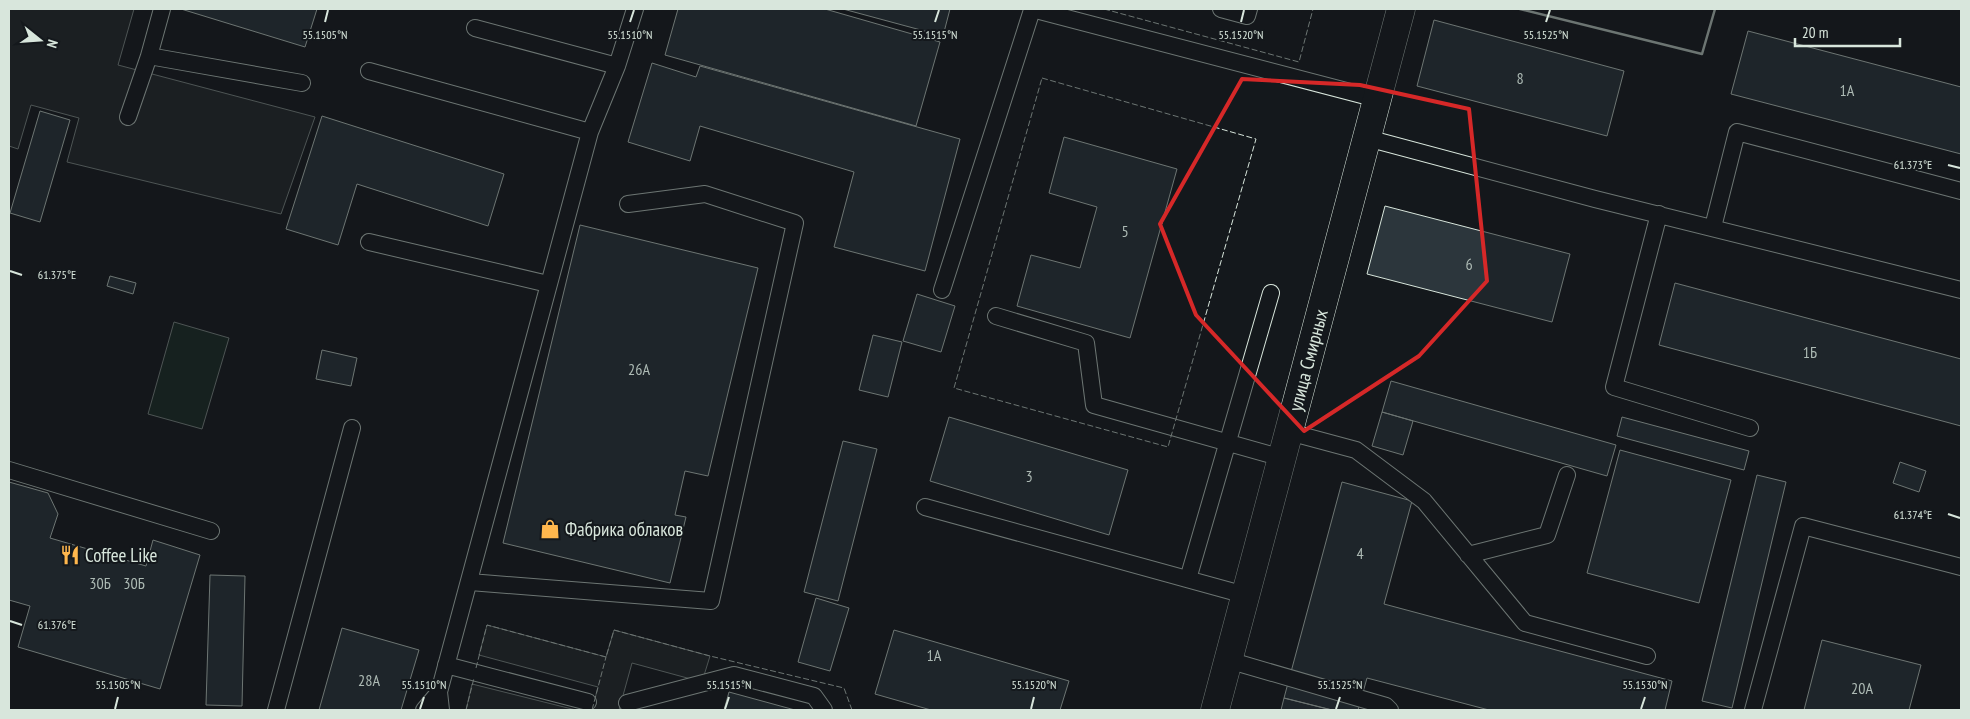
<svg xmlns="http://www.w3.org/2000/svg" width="1970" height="719" font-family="'PT Sans Narrow',sans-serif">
  <rect width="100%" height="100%" fill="#14181c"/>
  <!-- green -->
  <path fill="#1a2d24" stroke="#939e99" d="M 174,322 L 229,338 L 202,429 L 148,414 Z"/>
  <!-- parking -->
  <path fill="#24282b" stroke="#939e99" d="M 9,9 L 134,9 L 118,65 L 315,117 L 281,214 L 67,162 L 79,118 L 31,105 L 18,149 L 9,146 Z
    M 487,625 L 606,657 L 614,630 L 710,656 L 702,682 L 632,663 L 619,710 L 592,710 L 598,687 L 479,655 Z
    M 472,684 L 576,710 L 466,710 Z"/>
  <!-- building -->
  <path fill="#2c363c" stroke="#d8e6dc" d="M 181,9 L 317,9 L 305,47 Z
    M 678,9 L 825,9 L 940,42 L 916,126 L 665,55 Z
    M 843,9 L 950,9 L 943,36 Z
    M 1434,20 L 1624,71 L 1607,136 L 1417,86 Z
    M 1748,31 L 1961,87 L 1961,154 L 1731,94 Z
    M 652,63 L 696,77 L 700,66 L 960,139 L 925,271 L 834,247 L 854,172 L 700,126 L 690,161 L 628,142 Z
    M 40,111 L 70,120 L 40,222 L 10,213 Z
    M 322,116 L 504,174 L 488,226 L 357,184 L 338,245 L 286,229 Z
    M 1064,137 L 1177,169 L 1130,338 L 1017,306 L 1031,255 L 1080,268 L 1097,207 L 1049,193 Z
    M 1385,206 L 1570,254 L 1552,322 L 1367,274 Z
    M 580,225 L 758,268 L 708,476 L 685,471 L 675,515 L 686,517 L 670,583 L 503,543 Z
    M 110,276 L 136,283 L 133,294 L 107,286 Z
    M 1675,283 L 1961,359 L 1961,426 L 1659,345 Z
    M 917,294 L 955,306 L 941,352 L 903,341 Z
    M 873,335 L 902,342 L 888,397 L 859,390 Z
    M 322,350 L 357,358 L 351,386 L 316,379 Z
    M 1391,381 L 1616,445 L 1607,476 L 1382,412 Z
    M 1382,412 L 1413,421 L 1403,455 L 1372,446 Z
    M 949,417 L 1128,470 L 1109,535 L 930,481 Z
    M 1622,417 L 1749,451 L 1744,470 L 1617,436 Z
    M 843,441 L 877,449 L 838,601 L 804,592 Z
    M 1620,450 L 1731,480 L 1699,603 L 1587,573 Z
    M 1900,462 L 1926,471 L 1919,492 L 1893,483 Z
    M 1757,475 L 1786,482 L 1732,708 L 1702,701 Z
    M 9,482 L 48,493 L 58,514 L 50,538 L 146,566 L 153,540 L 200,555 L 160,689 L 18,647 L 30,606 L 9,600 Z
    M 1342,482 L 1412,501 L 1384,604 L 1672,681 L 1665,710 L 1489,710 L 1367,678 L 1358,710 L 1332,710 L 1284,698 Z
    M 210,575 L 245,576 L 242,706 L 206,705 Z
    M 816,598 L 849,608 L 830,671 L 798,662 Z
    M 342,628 L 419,650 L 401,710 L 319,710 Z
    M 894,630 L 1069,681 L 1060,710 L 931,710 L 875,694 Z
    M 1822,640 L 1921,665 L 1909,710 L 1804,710 Z
    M 729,692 L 795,710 L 724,710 Z
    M 1284,698 L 1332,710 L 1281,710 Z"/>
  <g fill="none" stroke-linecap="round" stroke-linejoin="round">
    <defs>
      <path id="lane" d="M 162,9 L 149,56 L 302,83
        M 1032,9 L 1377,99
        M 1221,9 L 1247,16 L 1249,9
        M 475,28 L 617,66
        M 369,71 L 590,132
        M 128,117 L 149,56
        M 1367,138 L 1595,199 L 1961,290
        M 1659,214 L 1614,387 L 1750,428
        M 1713,227 L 1737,132 L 1961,191
        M 369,242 L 548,284
        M 942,290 L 1032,10
        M 996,316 L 1086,343 L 1094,405 L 1282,458
        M 1289,432 L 1356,450 L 1424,501 L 1525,623 L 1647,656
        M 9,470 L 211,531
        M 925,507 L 1245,595
        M 1468,555 L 1547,535 L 1567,475
        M 1188,579 L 1271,293
        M 470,582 L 711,601 L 795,223 L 705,194 L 628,204
        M 1228,660 L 1386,706 L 1390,710
        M 446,665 L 588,702
        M 439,692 L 590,132 L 617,66 L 635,9
        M 627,703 L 734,675 L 814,696 L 824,710
        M 276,710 L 352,428
        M 424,710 L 439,692 L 441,710
        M 1753,710 L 1803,526 L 1961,567"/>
      <g id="street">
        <path id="s1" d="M 1215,710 L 1401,9"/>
      </g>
    </defs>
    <!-- lane casing -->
    <use href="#lane" stroke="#d8e6dc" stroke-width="18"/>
    <!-- street casing -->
    <use href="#street" stroke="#d8e6dc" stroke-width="29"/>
    <!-- lane -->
    <use href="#lane" stroke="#14181c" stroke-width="16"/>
    <!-- street -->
    <use href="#street" stroke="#14181c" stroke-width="28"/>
    <!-- fence -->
    <path stroke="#d8e6dc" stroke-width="1" stroke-dasharray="6 2.5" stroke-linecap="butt" d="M 1104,9 L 1299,62 L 1313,9
      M 1042,78 L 1256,139 L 1168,447 L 954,388 Z
      M 476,668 L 487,625 L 606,657 L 614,630 L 710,656 L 844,688 L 852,710
      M 466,710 L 474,678
      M 592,710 L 606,657"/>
    <!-- wall -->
    <path stroke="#d8e6dc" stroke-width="2.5" d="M 1520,9 L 1702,54 L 1715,9"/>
  </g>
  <!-- marked area -->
  <path d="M0 0H1970V719H0ZM 1242,79 L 1360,85 L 1469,109 L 1487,281 L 1419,356 L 1304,431 L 1196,315 L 1160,224 Z" fill="#14181c" fill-opacity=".55" fill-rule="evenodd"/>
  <path fill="none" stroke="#d62828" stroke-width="4" stroke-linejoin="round" d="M 1242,79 L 1360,85 L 1469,109 L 1487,281 L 1419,356 L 1304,431 L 1196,315 L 1160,224 Z"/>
  <!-- ticks -->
  <path fill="none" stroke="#d8e6dc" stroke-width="2" d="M 325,22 L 328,10M 630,22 L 634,10M 935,22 L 939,10M 1241,22 L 1244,10M 1546,22 L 1550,10M 1948,165 L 1960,168M 10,271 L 22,275M 1948,514 L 1960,518M 10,621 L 22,625M 115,709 L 118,697M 420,709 L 424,697M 725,709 L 729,697M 1031,709 L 1034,697M 1336,709 L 1340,697M 1641,709 L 1645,697"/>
  <!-- icons -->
  <defs>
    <symbol id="shop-bare" viewBox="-9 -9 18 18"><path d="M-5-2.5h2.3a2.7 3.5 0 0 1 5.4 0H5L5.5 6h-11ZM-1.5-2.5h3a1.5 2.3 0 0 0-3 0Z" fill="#ffb74d" stroke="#14181c" stroke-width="2.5" paint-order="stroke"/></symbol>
    <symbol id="restaurant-bare" viewBox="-9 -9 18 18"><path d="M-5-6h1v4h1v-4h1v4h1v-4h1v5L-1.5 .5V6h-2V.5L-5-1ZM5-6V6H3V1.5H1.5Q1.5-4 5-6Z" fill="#ffb74d" stroke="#14181c" stroke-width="2.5" paint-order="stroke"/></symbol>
  </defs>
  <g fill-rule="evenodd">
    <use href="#shop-bare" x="536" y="515" width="28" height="28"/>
    <use href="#restaurant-bare" x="56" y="541" width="28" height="28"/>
  </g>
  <g text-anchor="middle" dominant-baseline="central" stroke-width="4" stroke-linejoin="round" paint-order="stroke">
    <!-- number labels -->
    <g font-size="16" fill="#adbab4">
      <text x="1520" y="78">8</text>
      <text x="1847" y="90">1А</text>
      <text x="1125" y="231">5</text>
      <text x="1469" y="264">6</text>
      <text x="1810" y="352">1Б</text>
      <text x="639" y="369">26А</text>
      <text x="1029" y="476">3</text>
      <text x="1360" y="553">4</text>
      <text x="100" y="583">30Б</text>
      <text x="134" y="583">30Б</text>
      <text x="934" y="655">1А</text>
      <text x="369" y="680">28А</text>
      <text x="1862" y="688">20А</text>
    </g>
    <!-- street labels -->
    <g font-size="19" fill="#d8e6dc" stroke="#14181c">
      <text stroke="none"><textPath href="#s1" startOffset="362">улица Смирных</textPath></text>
    </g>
    <!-- poi labels -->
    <g font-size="19" fill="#d8e6dc" stroke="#14181c" text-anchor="start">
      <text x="565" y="529">Фабрика облаков</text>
      <text x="85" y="555">Coffee Like</text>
    </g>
  </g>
  <g font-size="12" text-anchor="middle" fill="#d8e6dc" stroke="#14181c" stroke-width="4" stroke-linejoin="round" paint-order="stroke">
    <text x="325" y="39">55.1505°N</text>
    <text x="630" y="39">55.1510°N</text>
    <text x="935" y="39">55.1515°N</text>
    <text x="1241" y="39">55.1520°N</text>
    <text x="1546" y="39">55.1525°N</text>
    <text x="1913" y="169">61.373°E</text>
    <text x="57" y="279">61.375°E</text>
    <text x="1913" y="519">61.374°E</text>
    <text x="57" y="629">61.376°E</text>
    <text x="118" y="689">55.1505°N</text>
    <text x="424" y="689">55.1510°N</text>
    <text x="729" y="689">55.1515°N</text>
    <text x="1034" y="689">55.1520°N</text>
    <text x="1340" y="689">55.1525°N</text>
    <text x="1645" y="689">55.1530°N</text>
  </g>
  <!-- border -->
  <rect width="1970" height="719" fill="none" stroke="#d8e6dc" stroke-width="20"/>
  <!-- north arrow -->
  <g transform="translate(40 40) rotate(107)" stroke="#14181c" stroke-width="4" paint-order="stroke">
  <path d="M0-4L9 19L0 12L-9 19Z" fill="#d8e6dc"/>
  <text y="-8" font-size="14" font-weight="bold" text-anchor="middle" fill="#d8e6dc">N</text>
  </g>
  <!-- scale -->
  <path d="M1795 38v8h105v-8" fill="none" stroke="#d8e6dc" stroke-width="2.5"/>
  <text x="1802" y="38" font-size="15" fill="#d8e6dc" stroke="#14181c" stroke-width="4" paint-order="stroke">20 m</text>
</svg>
